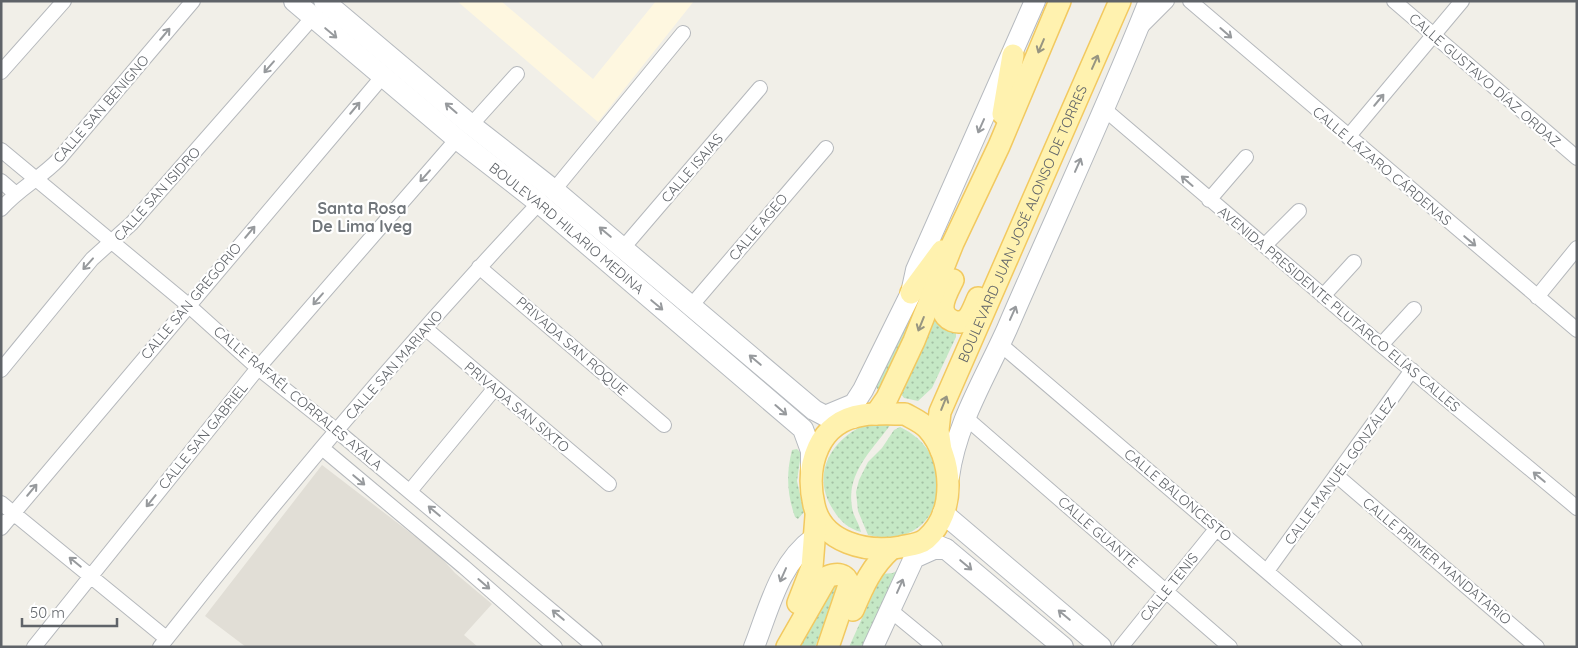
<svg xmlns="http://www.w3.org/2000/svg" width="1578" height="648" font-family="Quicksand,sans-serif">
  <defs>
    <pattern id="grass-dots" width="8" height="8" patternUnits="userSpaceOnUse" patternTransform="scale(1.25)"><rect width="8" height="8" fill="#c5e8c5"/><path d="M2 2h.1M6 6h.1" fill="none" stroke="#a3c0a4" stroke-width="1.8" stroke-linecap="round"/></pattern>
  </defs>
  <rect width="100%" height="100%" fill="#f1efe8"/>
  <!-- commercial -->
  <path fill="#fef7e0" d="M 457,1 L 501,1 L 593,79 L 656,1 L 694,1 L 598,122 Z"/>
  <!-- education -->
  <path fill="#e1ded6" d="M 322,465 L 438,554 L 455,573 L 492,604 L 464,635 L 478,647 L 246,647 L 205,616 Z"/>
  <!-- grass -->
  <path fill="url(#grass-dots)" d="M 931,276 L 881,388 L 877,389 L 876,384 Z
    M 935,317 L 956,330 L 956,337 L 932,388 L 918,401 L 904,398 L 901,394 L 902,390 Z
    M 867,424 L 891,424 C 873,449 846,473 852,507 C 853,516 859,523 861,532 C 849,529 840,521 834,511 C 810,476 830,439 867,424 Z
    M 900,427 C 965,457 943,554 868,535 L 858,511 L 856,492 L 859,480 L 868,462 L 882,448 L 894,430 Z
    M 797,449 L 801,453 L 797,481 L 804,512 L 798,519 L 795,517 C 787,494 786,474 792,450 Z
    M 900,569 L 866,647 L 849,647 L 882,574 L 893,573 Z
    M 841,582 L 815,647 L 794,647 L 823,585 Z"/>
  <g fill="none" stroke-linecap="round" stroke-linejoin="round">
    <defs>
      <path id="street" d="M 1190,1 L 1577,330
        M 1394,1 L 1577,158
        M 1141,27 L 1167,1
        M 1,72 L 64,1
        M 1103,108 L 1381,345 L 1577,508
        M 471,125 L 517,74
        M 1348,137 L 1462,1
        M 1,150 L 188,305 L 258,368 L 336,430 L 595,647
        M 1,181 L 16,194
        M 554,190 L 683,33
        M 1209,200 L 1246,157
        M 1,209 C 18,189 41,178 59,159 L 193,1
        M 1265,245 L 1299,211
        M 623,248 L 760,88
        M 479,267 L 664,425
        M 1323,296 L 1354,262
        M 1537,297 L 1577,248
        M 691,306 L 826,148
        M 426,329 L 609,484
        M 1000,344 L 1355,647
        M 1381,345 L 1414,309
        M 1,370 L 92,259 L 132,223 L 313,17
        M 965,417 L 1230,647
        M 322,448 L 464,567 L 555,647
        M 1336,475 L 1537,647
        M 410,491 L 495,388
        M 1,503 L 166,638
        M 1,528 L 383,76
        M 1267,571 L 1412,370
        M 890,610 L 935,647
        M 34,647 L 258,368 L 457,139
        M 160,647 C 280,494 406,345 539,203
        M 1121,647 L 1217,528"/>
      <g id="secondary">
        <path id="s1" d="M 294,1 L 457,139 L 539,203 L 803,429 L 811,451 L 811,470"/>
        <path d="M 324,1 L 471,125 L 554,190 L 814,410 L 833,420 L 853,418"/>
        <path d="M 830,414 L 854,404 L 863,390 L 911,293 L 916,270 L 1035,1"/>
        <path d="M 949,477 C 956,424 985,378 1007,329 C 1054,220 1105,112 1149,1"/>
        <path d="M 943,513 L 1101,647"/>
        <path d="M 925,540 L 946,549 L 1063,647"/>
        <path d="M 754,647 C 769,609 779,563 814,538"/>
        <path d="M 873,647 L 914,558 L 934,549 L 946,549"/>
      </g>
      <g id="primary">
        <path d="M 1003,114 L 1013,55"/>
        <path d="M 953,280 C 949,288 942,300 943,309 C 944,320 959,326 967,319 C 972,314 975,304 978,298"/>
        <path d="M 911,293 L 942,251"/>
        <path d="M 876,414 L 887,398 L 914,341 L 953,243 L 999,146 L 1060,1"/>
        <path d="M 905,414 C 912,418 922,422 928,429 C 953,457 957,512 926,539 C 919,545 909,545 901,547 C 867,553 822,543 814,505 C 805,466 818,421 863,415 C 877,413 892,414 905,414 Z"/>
        <path id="s2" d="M 941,450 L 938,430 L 940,412 L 1120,1"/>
        <path d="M 798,603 L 812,567 L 816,516"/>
        <path d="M 853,610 C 863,586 872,566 891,549"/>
        <path d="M 787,647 L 827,577 C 837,573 846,573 849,585 L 828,647"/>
      </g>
    </defs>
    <!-- street casing -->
    <use href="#street" stroke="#b5b8bc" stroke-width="16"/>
    <!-- secondary casing -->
    <use href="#secondary" stroke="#b6babf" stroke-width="22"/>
    <!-- primary casing -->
    <use href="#primary" stroke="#f2c960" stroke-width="24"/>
    <!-- street -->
    <use href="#street" stroke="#fff" stroke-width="14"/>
    <!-- secondary -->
    <use href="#secondary" stroke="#fff" stroke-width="20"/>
    <!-- primary -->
    <use href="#primary" stroke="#fff2af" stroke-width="21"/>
  </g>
  <!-- one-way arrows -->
  <defs><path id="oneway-shaft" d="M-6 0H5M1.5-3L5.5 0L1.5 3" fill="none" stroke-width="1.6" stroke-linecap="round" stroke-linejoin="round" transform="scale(1.25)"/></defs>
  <g stroke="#979a9d">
    <use href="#oneway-shaft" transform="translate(331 33) rotate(40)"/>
    <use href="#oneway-shaft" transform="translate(1226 33) rotate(41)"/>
    <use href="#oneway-shaft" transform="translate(165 34) rotate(-50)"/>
    <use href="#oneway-shaft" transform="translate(269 67) rotate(131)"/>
    <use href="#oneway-shaft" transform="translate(1379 100) rotate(-50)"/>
    <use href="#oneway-shaft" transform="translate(355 108) rotate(-50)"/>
    <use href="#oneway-shaft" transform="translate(451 108) rotate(-139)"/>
    <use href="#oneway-shaft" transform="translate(981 126) rotate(114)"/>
    <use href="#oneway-shaft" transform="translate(1078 165) rotate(-66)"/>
    <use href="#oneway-shaft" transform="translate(425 176) rotate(131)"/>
    <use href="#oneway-shaft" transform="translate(1187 181) rotate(-139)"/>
    <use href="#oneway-shaft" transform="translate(250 232) rotate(-50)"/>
    <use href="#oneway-shaft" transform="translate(605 232) rotate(-140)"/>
    <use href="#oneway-shaft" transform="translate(1470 241) rotate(40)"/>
    <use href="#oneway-shaft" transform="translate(88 264) rotate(132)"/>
    <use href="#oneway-shaft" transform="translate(318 299) rotate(131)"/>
    <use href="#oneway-shaft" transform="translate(657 305) rotate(40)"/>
    <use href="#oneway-shaft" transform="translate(1013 313) rotate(-66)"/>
    <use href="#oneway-shaft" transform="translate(755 360) rotate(-140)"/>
    <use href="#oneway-shaft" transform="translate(781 410) rotate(41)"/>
    <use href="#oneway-shaft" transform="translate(1539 477) rotate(-140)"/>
    <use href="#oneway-shaft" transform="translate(359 480) rotate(40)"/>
    <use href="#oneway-shaft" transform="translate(32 490) rotate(-50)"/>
    <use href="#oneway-shaft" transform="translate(151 501) rotate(129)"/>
    <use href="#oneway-shaft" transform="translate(434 511) rotate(-140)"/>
    <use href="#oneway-shaft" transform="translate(75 562) rotate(-141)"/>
    <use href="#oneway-shaft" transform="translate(966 565) rotate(40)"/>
    <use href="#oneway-shaft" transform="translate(783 575) rotate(114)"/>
    <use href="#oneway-shaft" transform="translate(484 584) rotate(41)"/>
    <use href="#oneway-shaft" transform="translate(900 586) rotate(-66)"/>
    <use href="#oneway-shaft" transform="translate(558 615) rotate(-140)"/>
    <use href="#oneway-shaft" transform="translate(1064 615) rotate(-140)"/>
  </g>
  <g stroke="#979581">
    <use href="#oneway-shaft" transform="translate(1041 46) rotate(113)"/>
    <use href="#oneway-shaft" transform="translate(1095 62) rotate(-66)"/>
    <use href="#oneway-shaft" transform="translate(921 324) rotate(112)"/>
    <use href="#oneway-shaft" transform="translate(944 403) rotate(-68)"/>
  </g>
  <g text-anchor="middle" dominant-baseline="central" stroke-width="4.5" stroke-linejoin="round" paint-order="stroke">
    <!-- street labels -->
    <g font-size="14" fill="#5f6368" stroke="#fff">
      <text transform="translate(1485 80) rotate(41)">CALLE GUSTAVO DÍAZ ORDAZ</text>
      <text transform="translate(101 109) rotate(-49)">CALLE SAN BENIGNO</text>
      <text transform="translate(1382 166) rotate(40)">CALLE LÁZARO CÁRDENAS</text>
      <text transform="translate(692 168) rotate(-49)">CALLE ISAIAS</text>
      <text transform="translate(157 194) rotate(-48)">CALLE SAN ISIDRO</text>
      <text stroke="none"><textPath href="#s2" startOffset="244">BOULEVARD JUAN JOSÉ ALONSO DE TORRES</textPath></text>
      <text transform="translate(758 227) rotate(-50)">CALLE AGEO</text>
      <text stroke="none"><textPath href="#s1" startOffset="355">BOULEVARD HILARIO MEDINA</textPath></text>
      <text transform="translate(191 301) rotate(-50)">CALLE SAN GREGORIO</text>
      <text transform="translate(1339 309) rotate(40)">AVENIDA PRESIDENTE PLUTARCO ELÍAS CALLES</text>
      <text transform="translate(572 346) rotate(41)">PRIVADA SAN ROQUE</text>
      <text transform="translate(394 365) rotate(-49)">CALLE SAN MARIANO</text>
      <text transform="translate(298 398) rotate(40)">CALLE RAFAÉL CORRALES AYALA</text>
      <text transform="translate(517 407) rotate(40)">PRIVADA SAN SIXTO</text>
      <text transform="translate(203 436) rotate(-51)">CALLE SAN GABRIEL</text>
      <text transform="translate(1340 471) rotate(-54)">CALLE MANUEL GONZÁLEZ</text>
      <text transform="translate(1178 495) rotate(40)">CALLE BALONCESTO</text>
      <text transform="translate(1098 532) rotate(41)">CALLE GUANTE</text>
      <text transform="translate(1437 561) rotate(40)">CALLE PRIMER MANDATARIO</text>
      <text transform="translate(1169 587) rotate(-51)">CALLE TENIS</text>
    </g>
    <!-- quarter labels -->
    <g font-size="16" font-weight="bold" fill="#70757a" stroke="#fff">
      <text x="362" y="208">Santa Rosa<tspan x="362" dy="18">De Lima Iveg</tspan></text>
    </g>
  </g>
  <!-- border -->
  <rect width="1578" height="648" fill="none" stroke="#5f6368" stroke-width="5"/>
  <!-- scale -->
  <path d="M22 618v8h95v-8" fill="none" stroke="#5f6368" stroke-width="2.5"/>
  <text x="30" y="618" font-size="15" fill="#5f6368" stroke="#ffffff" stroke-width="4" paint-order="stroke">50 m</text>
</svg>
